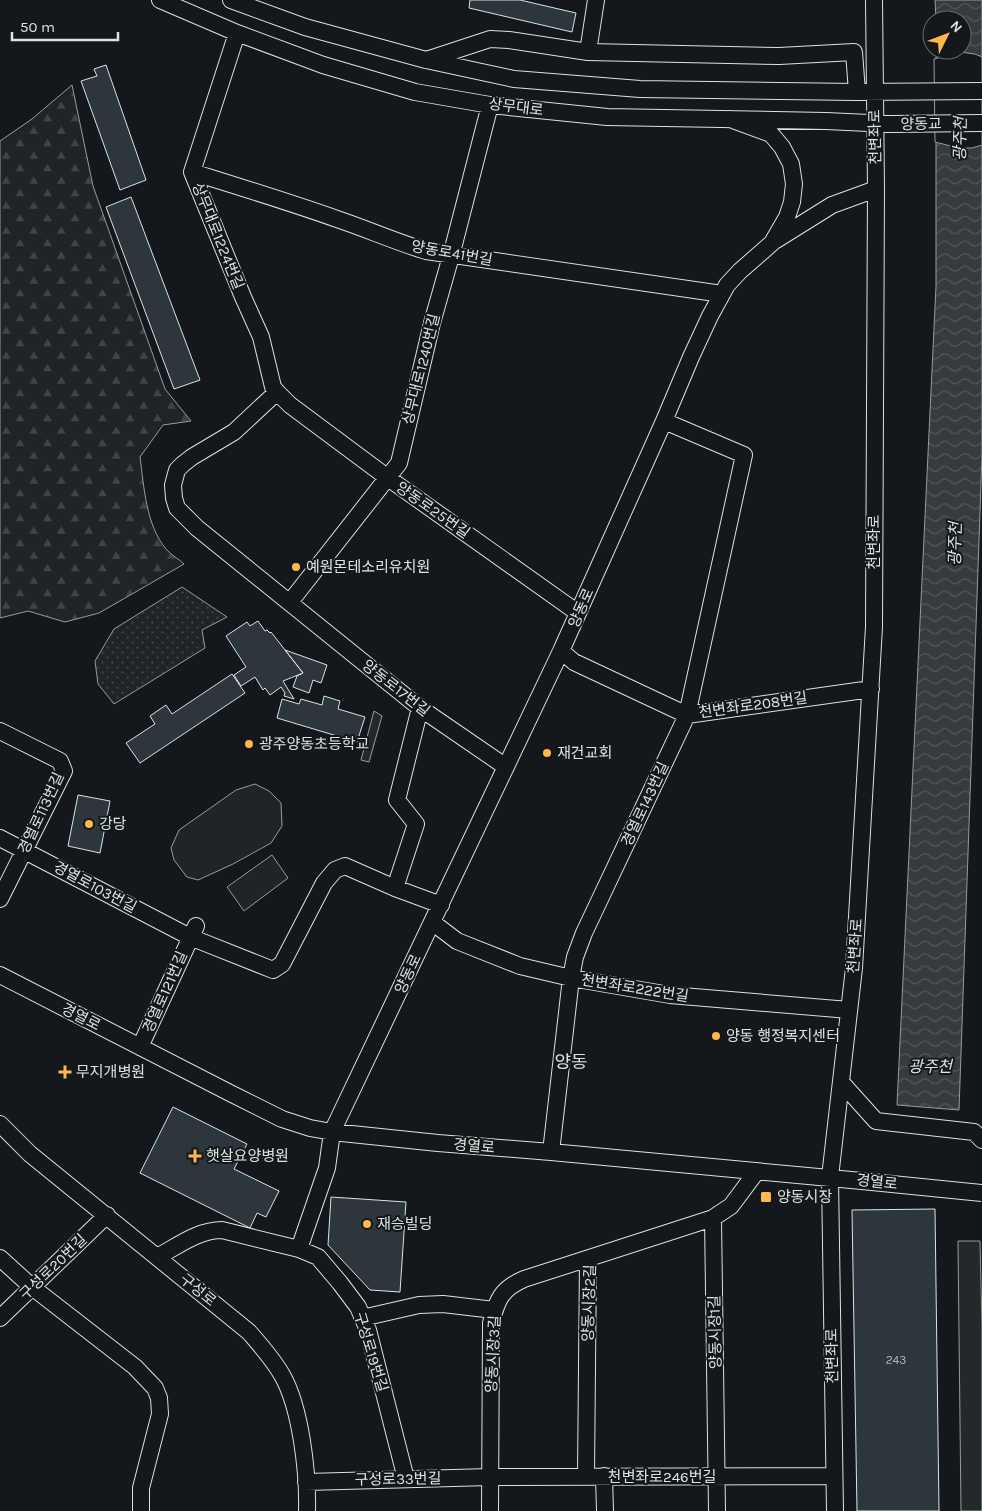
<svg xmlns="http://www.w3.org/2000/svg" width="982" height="1511" font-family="Karla,'Noto Sans KR',sans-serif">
  <defs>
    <pattern id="forest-firs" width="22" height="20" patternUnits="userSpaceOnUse" patternTransform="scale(1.25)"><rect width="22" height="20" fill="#202428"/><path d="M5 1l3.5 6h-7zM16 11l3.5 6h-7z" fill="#404447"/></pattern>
    <pattern id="garden-dots" width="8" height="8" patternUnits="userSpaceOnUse" patternTransform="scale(1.25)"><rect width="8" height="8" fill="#202428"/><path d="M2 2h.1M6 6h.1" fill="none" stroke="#404447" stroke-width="1.8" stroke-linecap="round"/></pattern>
    <pattern id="water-waves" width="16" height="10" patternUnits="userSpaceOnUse" patternTransform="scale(1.25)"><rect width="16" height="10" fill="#363b3e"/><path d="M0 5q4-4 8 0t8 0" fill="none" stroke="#525759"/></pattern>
  </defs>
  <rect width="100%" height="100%" fill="#14181c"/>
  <!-- forest -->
  <path fill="url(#forest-firs)" stroke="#939e99" d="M 72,85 L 93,186 L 165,389 L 191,421 L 163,425 L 140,457 C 144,487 146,525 166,549 C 171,555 179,559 184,564 L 99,613 L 65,622 L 28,611 L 0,618 L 0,141 L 32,119 Z"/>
  <!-- park -->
  <path fill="#202428" stroke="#939e99" d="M 255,784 L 269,791 L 281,803 L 282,826 L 271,843 L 233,864 L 198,880 L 187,877 L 174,860 L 171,848 L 179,830 L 236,790 Z
    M 272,855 L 288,878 L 244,911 L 227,887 Z"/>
  <!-- garden -->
  <path fill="url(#garden-dots)" stroke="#939e99" d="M 182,587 L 227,617 L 202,630 L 205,648 L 114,704 L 98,684 L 95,661 L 114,629 Z"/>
  <!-- parking -->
  <path fill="#24282b" stroke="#939e99" d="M 374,711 L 382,716 L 369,762 L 361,760 Z
    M 958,1241 L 980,1241 L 982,1327 L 982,1511 L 961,1511 Z"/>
  <!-- water -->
  <path fill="url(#water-waves)" stroke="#939e99" d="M 935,0 L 982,0 L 982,455 L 959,1110 L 897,1105 L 936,286 L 936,50 L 962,50 L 962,20 L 936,20 Z"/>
  <!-- pier -->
  <path fill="#14181c" stroke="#939e99" d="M 960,52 L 975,54 L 982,57 L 982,145 L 972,148 L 959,148 L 935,142 L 934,59 Z"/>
  <!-- building -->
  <path fill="#2c363c" stroke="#d8e6dc" d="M 470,0 L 520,0 L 576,13 L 572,32 L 469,8 Z
    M 106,65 L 146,180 L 120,190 L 81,81 L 97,76 L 94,69 Z
    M 131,197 L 200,380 L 174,389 L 106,207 Z
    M 258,621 L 265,631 L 267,630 L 270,633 L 271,632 L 303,673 L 283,681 L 294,699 L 284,696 L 285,693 L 281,687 L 270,695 L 265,688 L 263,690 L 255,677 L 241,686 L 234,675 L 246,667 L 226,636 L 247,622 L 250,626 Z
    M 285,650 L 327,665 L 321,683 L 313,680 L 309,693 L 293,687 L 297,676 L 303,673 Z
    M 232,674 L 245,693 L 140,763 L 126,743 L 155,724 L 150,716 L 166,705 L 172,714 Z
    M 324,696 L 340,701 L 338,709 L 365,717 L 357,742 L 277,718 L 282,699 L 299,704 L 301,699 L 322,705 Z
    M 78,795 L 110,801 L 100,853 L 68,846 Z
    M 173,1107 L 247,1144 L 234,1169 L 279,1191 L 266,1217 L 257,1213 L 250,1228 L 140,1173 Z
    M 331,1197 L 406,1202 L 400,1292 L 370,1290 L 328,1245 Z
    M 935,1209 L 939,1511 L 857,1511 L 852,1210 Z"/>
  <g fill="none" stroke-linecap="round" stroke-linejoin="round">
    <defs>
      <path id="minor" d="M 160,0 L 237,33 L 323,65 L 415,92 L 490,105 L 607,117 L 826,121 L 890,124 L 982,123
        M 231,0 L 305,27 L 426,60 L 514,79 L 640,89 L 857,92 L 982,91
        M 237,33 L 192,172 L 243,297 L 261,337 L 273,387 L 277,392 L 290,405 L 388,478 L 578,613
        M 588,52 L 596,0
        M 426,60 L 490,39 L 509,40 L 588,52 L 779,56 L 854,52 L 857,92
        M 192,172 C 240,187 289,202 337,219 C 367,229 396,242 426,251 L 722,294
        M 776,240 L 832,205 L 876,189
        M 277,392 L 234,432 L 192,457 L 183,464 L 177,470 L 173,485 L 174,498 L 177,508 L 197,528 L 420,708 L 506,767
        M 290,602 L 399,463 L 432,323 L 451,256 L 490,105
        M 561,651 L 574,662 L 687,715 L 871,689
        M 0,731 L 60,761 L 64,771 L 0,899
        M 0,838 L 190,937 L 273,970 L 282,964 L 324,883 L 335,870 L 345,866 L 395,888 L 441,905
        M 395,888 L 416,824 L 397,800 L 420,708
        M 432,922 L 457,941 L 520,966 L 571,978 L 670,995 L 849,1010
        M 0,975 L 230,1093 L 282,1119 L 310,1128 L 332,1132 L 438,1143 L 551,1152 L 862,1181
        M 140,1047 L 196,926
        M 841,1082 L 876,1121 L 974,1132 L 982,1140
        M 0,1124 L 30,1154 L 249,1332 C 261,1346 273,1359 282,1375 C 301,1408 308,1473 307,1511
        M 551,1152 L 571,978 L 575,957 L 584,933 L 687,715 L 744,455 L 664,421
        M 713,1218 L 717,1511
        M 299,1249 L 327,1168 L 332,1132 L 561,651 L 664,421 L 691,357 L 710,316 L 727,285 L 740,271 L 772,243 L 787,217 L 792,202 L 794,184 L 791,164 L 782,147 L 771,134 L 730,119
        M 157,1257 C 178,1246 198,1230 222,1230 L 299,1249 L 318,1257 L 340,1283 L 358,1307 L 368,1330 L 406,1479
        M 0,1258 L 32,1287 L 135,1367 L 155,1388 L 159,1398 L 160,1414 L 141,1488 L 141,1511
        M 0,1318 L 107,1215
        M 362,1318 L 419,1305 L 443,1304 L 494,1310
        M 586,1476 L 588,1259
        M 604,1476 L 605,1511
        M 306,1482 L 490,1477 L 834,1476
        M 490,1511 L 491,1323 C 497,1300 501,1289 524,1279 L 713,1218 L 731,1206 L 757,1171
        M 835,1511 L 830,1177 L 854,968 L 874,627 L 876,189 L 874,0"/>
    </defs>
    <!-- minor casing -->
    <use href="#minor" stroke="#d8e6dc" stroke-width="18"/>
    <!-- minor -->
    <use href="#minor" stroke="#14181c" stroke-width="16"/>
    <defs>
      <path id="minor-bridge" d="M 862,1181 L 982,1193"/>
    </defs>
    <!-- minor-bridge casing -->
    <use href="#minor-bridge" stroke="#d8e6dc" stroke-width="18" stroke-linecap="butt"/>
    <!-- minor-bridge -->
    <use href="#minor-bridge" stroke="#14181c" stroke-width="16"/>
  </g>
  <!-- markers -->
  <g fill="#ffb74d" stroke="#14181c" stroke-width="2">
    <circle cx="296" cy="567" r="5"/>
    <circle cx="249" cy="744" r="5"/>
    <circle cx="547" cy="753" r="5"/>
    <circle cx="89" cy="824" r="5"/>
    <circle cx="716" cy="1036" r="5"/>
    <path d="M62.5 1064.5h5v5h5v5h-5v5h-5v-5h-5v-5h5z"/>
    <path d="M192.5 1148.5h5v5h5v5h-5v5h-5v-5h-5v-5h5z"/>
    <rect x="760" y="1191" width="12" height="12" rx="2.5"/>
    <circle cx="367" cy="1224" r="5"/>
  </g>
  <g text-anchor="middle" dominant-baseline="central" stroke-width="4" stroke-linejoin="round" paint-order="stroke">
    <!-- number labels -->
    <g font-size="12" fill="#adbab4">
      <text x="896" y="1360">243</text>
    </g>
    <!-- street labels -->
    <g font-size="15" fill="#d8e6dc" stroke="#14181c">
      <text transform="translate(516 107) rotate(7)">상무대로</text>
      <text transform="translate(921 124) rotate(-1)">양동교</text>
      <text transform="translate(875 137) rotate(-91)">천변좌로</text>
      <text transform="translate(218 236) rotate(68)">상무대로1224번길</text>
      <text transform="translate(452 253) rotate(10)">양동로41번길</text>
      <text transform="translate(421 369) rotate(-76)">상무대로1240번길</text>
      <text transform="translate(433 510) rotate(35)">양동로25번길</text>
      <text transform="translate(874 542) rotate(-90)">천변좌로</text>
      <text transform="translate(581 608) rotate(-66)">양동로</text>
      <text transform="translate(396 688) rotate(38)">양동로17번길</text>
      <text transform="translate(753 705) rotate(-8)">천변좌로208번길</text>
      <text transform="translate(645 804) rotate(-65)">경열로143번길</text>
      <text transform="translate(41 813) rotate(-65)">경열로113번길</text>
      <text transform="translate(95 887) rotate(28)">경열로103번길</text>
      <text transform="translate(855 946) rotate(-86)">천변좌로</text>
      <text transform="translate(408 974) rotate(-65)">양동로</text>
      <text transform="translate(635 988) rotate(9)">천변좌로222번길</text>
      <text transform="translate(165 992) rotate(-66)">경열로121번길</text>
      <text transform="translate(81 1017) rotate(27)">경열로</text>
      <text transform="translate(474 1146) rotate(5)">경열로</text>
      <text transform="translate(877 1182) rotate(6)">경열로</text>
      <text transform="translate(53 1267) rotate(-44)">구성로20번길</text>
      <text transform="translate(198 1290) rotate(39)">구성로</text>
      <text transform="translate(589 1303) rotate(-88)">양동시장2길</text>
      <text transform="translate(715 1332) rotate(-91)">양동시장1길</text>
      <text transform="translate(371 1352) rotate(73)">구성로19번길</text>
      <text transform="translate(493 1354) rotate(-87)">양동시장3길</text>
      <text transform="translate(832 1356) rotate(-91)">천변좌로</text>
      <text x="662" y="1477">천변좌로246번길</text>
      <text transform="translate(398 1479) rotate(-1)">구성로33번길</text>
    </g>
    <!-- poi labels -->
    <g font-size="15" fill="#d8e6dc" stroke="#14181c" text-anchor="start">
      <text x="306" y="567">예원몬테소리유치원</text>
      <text x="259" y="744">광주양동초등학교</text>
      <text x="557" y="753">재건교회</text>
      <text x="99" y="824">강당</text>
      <text x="726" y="1036">양동 행정복지센터</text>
      <text x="76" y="1072">무지개병원</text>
      <text x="206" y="1156">햇살요양병원</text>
      <text x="777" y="1197">양동시장</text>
      <text x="377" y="1224">재승빌딩</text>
    </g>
    <!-- water labels -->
    <g font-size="16" font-style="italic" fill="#d8e6dc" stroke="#14181c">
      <text transform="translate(960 139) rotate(-89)">광주천</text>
      <text transform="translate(955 544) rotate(-89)">광주천</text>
      <text x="930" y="1066">광주천</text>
    </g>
    <!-- quarter labels -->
    <g font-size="18" fill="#d8e6dc" stroke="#14181c">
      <text x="571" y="1062">양동</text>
    </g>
  </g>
  <!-- north arrow -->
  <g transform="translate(947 35) rotate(48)"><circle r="24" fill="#14181c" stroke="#626a69"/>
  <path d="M0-4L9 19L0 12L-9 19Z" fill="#ffb74d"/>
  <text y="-8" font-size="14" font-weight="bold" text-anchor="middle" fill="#d8e6dc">N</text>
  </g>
  <!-- scale -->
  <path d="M12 32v8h106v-8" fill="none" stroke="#d8e6dc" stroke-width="2.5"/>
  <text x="20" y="32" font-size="15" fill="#d8e6dc" stroke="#14181c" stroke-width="4" paint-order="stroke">50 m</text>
</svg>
